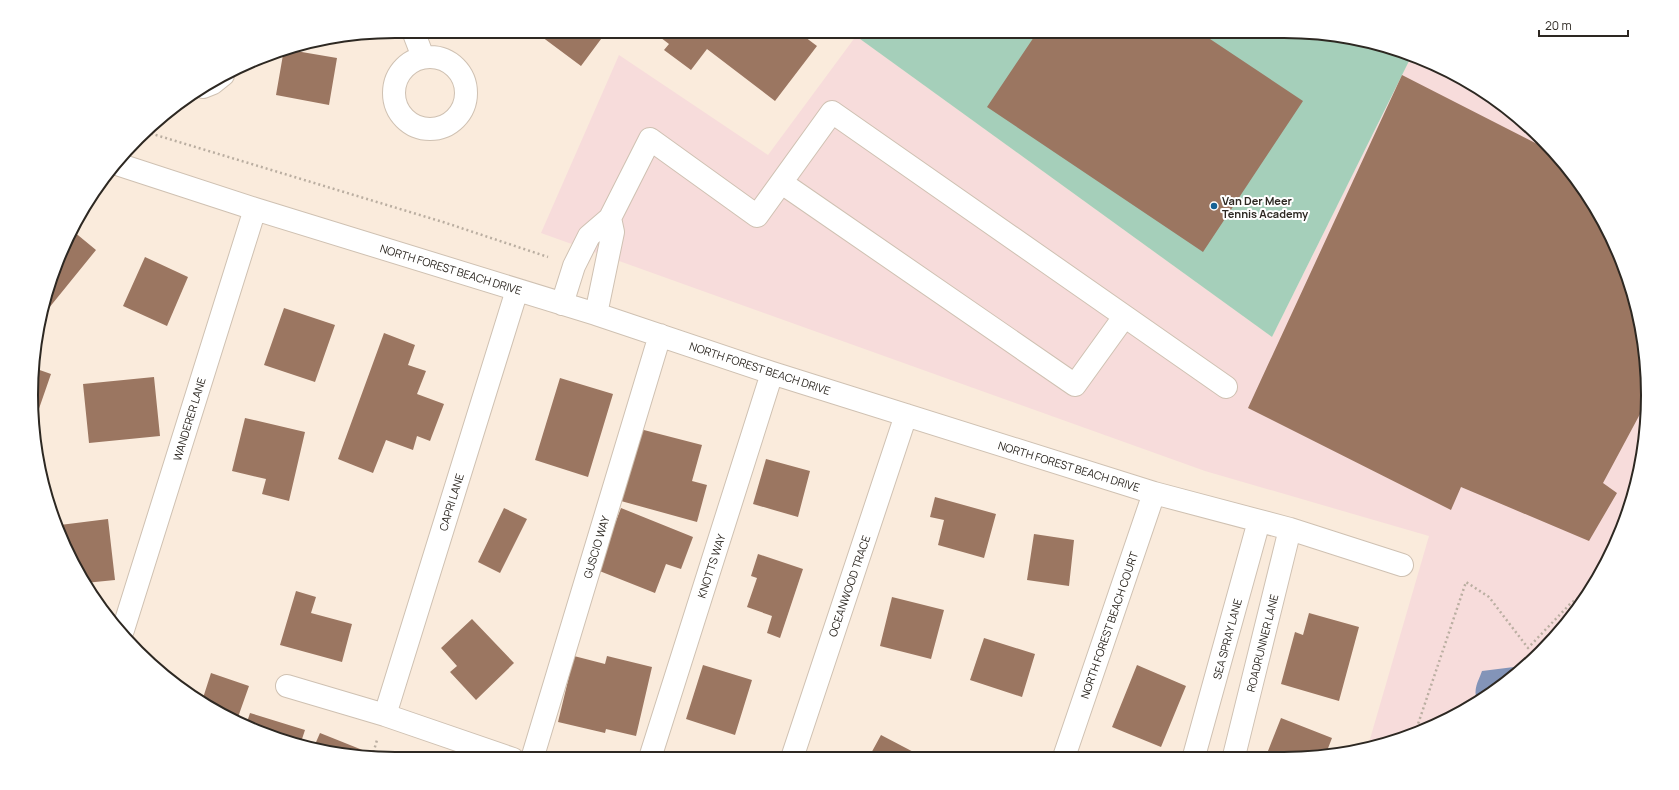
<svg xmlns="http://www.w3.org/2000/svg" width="1679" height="790" font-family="Manrope,sans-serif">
  <rect width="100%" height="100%" fill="#faebdc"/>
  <!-- commercial -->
  <path fill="#f7dcdb" d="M 856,36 L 1272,337 L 1412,55 L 1423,59 L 1486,92 L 1541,137 L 1587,193 L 1620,255 L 1641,324 L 1648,395 L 1641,466 L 1620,534 L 1573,616 L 1506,684 L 1424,731 L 1368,746 L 1429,536 L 1205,471 L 541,233 L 619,55 L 768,155 Z"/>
  <!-- green -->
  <path fill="#a5cfba" d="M 849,31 L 1284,31 L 1355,38 L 1412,55 L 1272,337 Z"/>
  <!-- water -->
  <path fill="#8394b8" d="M 1514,667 L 1519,671 L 1506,684 L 1477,700 C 1473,689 1478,682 1482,671 Z"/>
  <!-- building -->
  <path fill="#9b7661" d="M 534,31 L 607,31 L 581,66 Z
    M 652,31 L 797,31 L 817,46 L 775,101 L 707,49 L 691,70 L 664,50 L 669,44 Z
    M 1038,31 L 1198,31 L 1303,101 L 1203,252 L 987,107 Z
    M 284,49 L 337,58 L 329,105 L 276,95 Z
    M 1402,75 L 1553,152 L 1587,193 L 1620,255 L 1641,324 L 1647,401 L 1603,483 L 1617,493 L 1589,541 L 1461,487 L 1451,510 L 1248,408 Z
    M 73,231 L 96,250 L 40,319 Z
    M 145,257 L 188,277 L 167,326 L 123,306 Z
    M 284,308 L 335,325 L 315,382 L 264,365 Z
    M 384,333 L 415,345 L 408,365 L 426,371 L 417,394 L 444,404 L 430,441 L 417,436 L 413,450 L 386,440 L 373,473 L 338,459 Z
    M 34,368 L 51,374 L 34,423 L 31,395 Z
    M 154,377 L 160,436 L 89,443 L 83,384 Z
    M 560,378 L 613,394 L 588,477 L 535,460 Z
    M 245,418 L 305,432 L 289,501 L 262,494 L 266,479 L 232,471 Z
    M 640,429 L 702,445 L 692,481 L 707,485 L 697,522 L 621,501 Z
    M 766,459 L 810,471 L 798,517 L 753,504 Z
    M 935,497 L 996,514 L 984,558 L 938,545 L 944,520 L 930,517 Z
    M 504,508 L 527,519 L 500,573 L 478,562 Z
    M 621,508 L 693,537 L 681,569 L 666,564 L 655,593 L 597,570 Z
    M 108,519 L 115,580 L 85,583 L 80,577 L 60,525 Z
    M 1034,534 L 1074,540 L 1069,586 L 1027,580 Z
    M 758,554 L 803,569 L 780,638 L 767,633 L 772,616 L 747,607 L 757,578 L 751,576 Z
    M 296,591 L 316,597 L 311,613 L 352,624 L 342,662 L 280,645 Z
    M 892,597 L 944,610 L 931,659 L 880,646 Z
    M 1309,613 L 1359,627 L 1339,701 L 1281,684 L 1295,632 L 1303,635 Z
    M 472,619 L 514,663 L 476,700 L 450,672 L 457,666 L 441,648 Z
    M 984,638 L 1035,654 L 1022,697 L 970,680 Z
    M 574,656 L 605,664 L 607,656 L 652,667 L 636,736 L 606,729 L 605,733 L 558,722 Z
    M 703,665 L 752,680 L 735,735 L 686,719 Z
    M 1137,665 L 1186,686 L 1161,747 L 1112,727 Z
    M 211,673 L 249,686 L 237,720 L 203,698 Z
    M 250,713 L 305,730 L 300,745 L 256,731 L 246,725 Z
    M 1281,718 L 1332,738 L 1325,756 L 1266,756 Z
    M 320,733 L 365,751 L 363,756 L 324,752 L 313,749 Z
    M 881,735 L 923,757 L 869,757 Z"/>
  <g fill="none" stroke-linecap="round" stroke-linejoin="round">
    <defs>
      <path id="minor" d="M 413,31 L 423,57
        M394 93a36 36 0 1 1 72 0a36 36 0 1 1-72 0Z
        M 203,87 L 213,83 L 223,75
        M 120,165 L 255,209 L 596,314 L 772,373 L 1154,493 L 1290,529 L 1402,565
        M 782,183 L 1075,385 L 1124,317
        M 562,304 L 574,266 L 589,236 L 610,218 L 650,139 L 757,216 L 832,112 L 1226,387
        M 596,314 L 613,232 L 610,218
        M 123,630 L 255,209
        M 287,686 L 385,715 L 513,759
        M 385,715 L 517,290
        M 1194,756 L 1259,521
        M 1234,756 L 1290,529
        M 1064,757 L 1154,493
        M 650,758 L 772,373
        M 792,758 L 906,415
        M 532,759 L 660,335"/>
    </defs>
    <!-- minor casing -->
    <use href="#minor" stroke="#cfc1b2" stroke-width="24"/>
    <!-- path -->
    <path stroke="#baaea1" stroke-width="2.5" stroke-dasharray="2 3" stroke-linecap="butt" d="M 146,132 L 443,222 L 548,257
      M 1415,733 L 1466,582 L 1489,597 L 1528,648 L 1571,603 L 1587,592
      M 372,757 L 377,740"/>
    <!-- minor -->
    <use href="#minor" stroke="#fff" stroke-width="22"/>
  </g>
  <!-- markers -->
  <circle fill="#166295" stroke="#fff" stroke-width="1.5" cx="1214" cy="206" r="4"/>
  <g text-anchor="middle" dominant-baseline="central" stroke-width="4" stroke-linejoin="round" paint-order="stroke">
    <!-- poi labels -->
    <g font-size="11" font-weight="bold" fill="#2d2822" stroke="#fff" text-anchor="start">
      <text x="1222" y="200">Van Der Meer<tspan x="1222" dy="13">Tennis Academy</tspan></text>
    </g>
    <!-- street labels -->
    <g font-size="11" fill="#2d2822" stroke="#fff">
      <text transform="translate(451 269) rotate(17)">NORTH FOREST BEACH DRIVE</text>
      <text transform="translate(760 368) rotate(18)">NORTH FOREST BEACH DRIVE</text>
      <text transform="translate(189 419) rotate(-73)">WANDERER LANE</text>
      <text transform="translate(1069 466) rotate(17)">NORTH FOREST BEACH DRIVE</text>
      <text transform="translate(451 502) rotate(-73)">CAPRI LANE</text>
      <text transform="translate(596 547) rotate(-73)">GUSCIO WAY</text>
      <text transform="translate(711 566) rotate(-72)">KNOTTS WAY</text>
      <text transform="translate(849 586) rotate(-71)">OCEANWOOD TRACE</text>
      <text transform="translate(1109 625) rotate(-71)">NORTH FOREST BEACH COURT</text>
      <text transform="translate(1227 639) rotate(-75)">SEA SPRAY LANE</text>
      <text transform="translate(1262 643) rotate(-76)">ROADRUNNER LANE</text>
    </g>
  </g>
  <!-- crop -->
  <path d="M0 0H1679V790H0ZM395 38H1284A357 357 0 0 1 1641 395V395A357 357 0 0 1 1284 752H395A357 357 0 0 1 38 395V395A357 357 0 0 1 395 38Z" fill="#fff" fill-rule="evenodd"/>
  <path fill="none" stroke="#2d2822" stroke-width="2" d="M395 38H1284A357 357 0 0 1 1641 395V395A357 357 0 0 1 1284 752H395A357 357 0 0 1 38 395V395A357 357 0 0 1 395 38Z"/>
  <!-- scale -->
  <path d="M1539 30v6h89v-6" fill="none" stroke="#2d2822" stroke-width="2"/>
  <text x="1545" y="30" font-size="12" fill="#2d2822" stroke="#ffffff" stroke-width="3" paint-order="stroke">20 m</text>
</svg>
